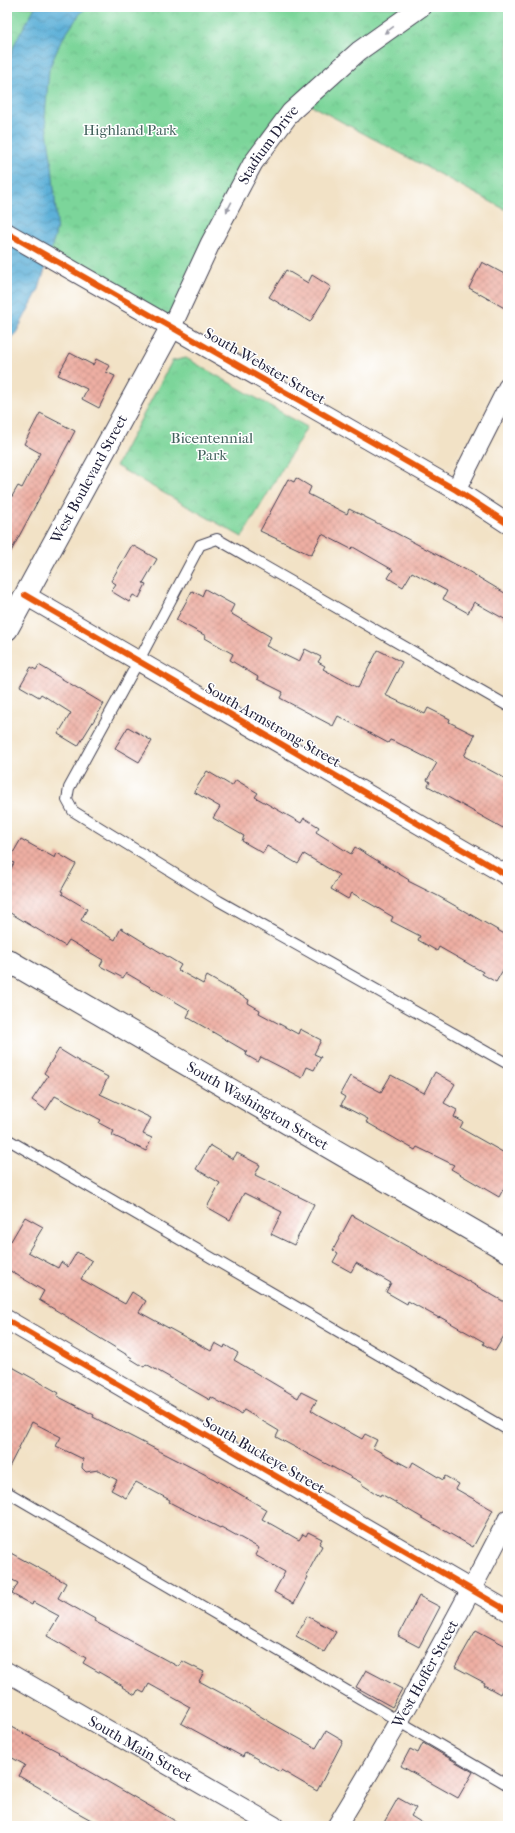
<svg xmlns="http://www.w3.org/2000/svg" width="515" height="1833" font-family="'IM FELL French Canon',serif">
  <defs>
    <pattern id="park-crowns" width="20" height="18" patternUnits="userSpaceOnUse"><rect width="20" height="18" fill="#7cd59a"/><path d="M2 6a3 3 0 1 1 6 0M12 15a3 3 0 1 1 6 0" fill="none" stroke="#6bb786"/></pattern>
    <pattern id="water-waves" width="16" height="10" patternUnits="userSpaceOnUse"><rect width="16" height="10" fill="#5db0d8"/><path d="M0 5q4-4 8 0t8 0" fill="none" stroke="#4c8fb0"/></pattern>
    <pattern id="building-cross-hatch" width="8" height="8" patternUnits="userSpaceOnUse"><rect width="8" height="8" fill="#eeafa3"/><path d="M0 0l8 8M0 8l8-8" fill="none" stroke="#cc968d"/></pattern>
  </defs>
  <rect width="100%" height="100%" fill="#fff"/>
  <filter id="ink" filterUnits="userSpaceOnUse"><feTurbulence type="fractalNoise" baseFrequency=".025" numOctaves="2"/><feDisplacementMap in="SourceGraphic" scale="8" xChannelSelector="R" yChannelSelector="G"/><feConvolveMatrix kernelMatrix="1 2 1 2 8 2 1 2 1" color-interpolation-filters="sRGB"/></filter>
  <filter id="wash" filterUnits="userSpaceOnUse"><feTurbulence type="fractalNoise" baseFrequency=".012" numOctaves="4" result="noise"/><feDisplacementMap in="SourceGraphic" scale="16" xChannelSelector="R" yChannelSelector="G"/><feGaussianBlur stdDeviation="0.9" result="paint"/><feColorMatrix in="noise" values="0 0 0 0 0 0 0 0 0 0 0 0 0 0 0 0 0 1.4 0 .05"/><feComposite in="paint" operator="in"/></filter>
  <g filter="url(#wash)">
    <rect width="100%" height="100%" fill="#f2e2c6"/>
    <!-- park -->
    <path fill="url(#park-crowns)" stroke="#4f7c6a" d="M 7,7 L 508,7 L 508,211 L 303,101 L 291,112 L 171,328 L 7,233 Z
      M 186,358 L 307,427 L 242,537 L 116,466 L 172,361 Z"/>
    <!-- water -->
    <path fill="url(#water-waves)" stroke="#40698a" d="M 35,7 L 87,7 L 79,15 L 61,41 L 49,69 L 45,117 L 52,165 L 57,223 L 55,236 L 39,289 L 16,333 L 7,343 L 7,67 L 15,43 Z"/>
    <g id="blocks">
      <!-- building -->
      <path fill="url(#building-cross-hatch)" d="M 482,262 L 508,276 L 508,310 L 469,288 Z
        M 286,270 L 308,283 L 312,275 L 331,287 L 310,322 L 269,297 Z
        M 70,353 L 93,365 L 96,359 L 110,366 L 106,372 L 115,376 L 99,408 L 82,399 L 87,389 L 58,375 Z
        M 40,413 L 75,431 L 7,559 L 7,505 L 18,486 L 22,488 L 40,453 L 24,444 Z
        M 296,478 L 311,487 L 308,494 L 347,514 L 349,509 L 377,523 L 468,571 L 508,595 L 508,621 L 474,602 L 468,613 L 443,599 L 447,591 L 412,572 L 403,587 L 388,578 L 393,570 L 353,547 L 351,549 L 322,534 L 311,555 L 260,531 L 288,479 L 294,482 Z
        M 132,545 L 157,559 L 143,583 L 146,584 L 139,598 L 133,595 L 129,602 L 111,591 L 116,584 L 111,581 Z
        M 205,589 L 234,605 L 230,613 L 271,637 L 266,646 L 299,662 L 305,649 L 321,657 L 318,662 L 325,666 L 323,669 L 358,688 L 378,650 L 402,662 L 385,695 L 425,714 L 428,708 L 450,719 L 449,722 L 475,735 L 464,756 L 508,780 L 508,820 L 503,828 L 428,786 L 430,782 L 427,780 L 437,763 L 398,743 L 390,740 L 388,743 L 338,716 L 333,726 L 280,698 L 283,692 L 257,679 L 258,677 L 230,660 L 233,654 L 205,638 L 206,636 L 176,620 L 192,591 L 202,596 Z
        M 39,665 L 104,704 L 78,746 L 58,734 L 71,713 L 41,694 L 39,697 L 20,686 L 31,667 L 36,670 Z
        M 128,727 L 152,741 L 139,762 L 115,748 Z
        M 207,771 L 232,786 L 236,780 L 258,793 L 255,797 L 301,823 L 304,818 L 319,827 L 316,832 L 351,854 L 355,847 L 409,880 L 408,881 L 438,896 L 508,936 L 508,961 L 496,982 L 482,974 L 483,972 L 439,947 L 437,951 L 418,940 L 420,936 L 391,921 L 393,917 L 352,893 L 348,899 L 331,889 L 339,875 L 304,854 L 298,864 L 267,846 L 263,853 L 242,841 L 244,836 L 213,818 L 220,807 L 194,792 Z
        M 21,839 L 55,858 L 57,853 L 76,864 L 61,891 L 63,892 L 62,894 L 87,909 L 81,920 L 115,940 L 121,928 L 181,965 L 178,970 L 203,984 L 207,976 L 249,1000 L 248,1003 L 260,1010 L 259,1013 L 298,1034 L 300,1029 L 321,1040 L 314,1054 L 321,1057 L 314,1070 L 307,1067 L 302,1078 L 261,1057 L 258,1062 L 246,1055 L 247,1052 L 187,1017 L 190,1011 L 188,1009 L 126,973 L 123,978 L 100,966 L 103,960 L 69,940 L 65,946 L 7,911 L 7,876 L 14,863 L 9,860 Z
        M 59,1049 L 85,1065 L 108,1077 L 100,1094 L 151,1118 L 143,1134 L 152,1138 L 146,1151 L 112,1135 L 114,1131 L 99,1123 L 101,1120 L 55,1096 L 46,1110 L 32,1100 L 48,1076 L 44,1073 Z
        M 435,1072 L 455,1084 L 444,1103 L 457,1110 L 454,1117 L 463,1122 L 460,1128 L 508,1155 L 508,1180 L 499,1197 L 451,1169 L 454,1165 L 417,1147 L 415,1150 L 366,1122 L 368,1119 L 341,1105 L 345,1097 L 340,1094 L 350,1076 L 381,1092 L 391,1075 L 424,1093 Z
        M 210,1145 L 233,1159 L 237,1153 L 260,1165 L 255,1175 L 314,1204 L 294,1245 L 271,1234 L 282,1212 L 244,1193 L 230,1220 L 207,1207 L 220,1183 L 196,1169 Z
        M 352,1215 L 508,1304 L 508,1329 L 495,1351 L 483,1344 L 484,1342 L 440,1317 L 439,1318 L 408,1301 L 407,1304 L 386,1292 L 391,1283 L 356,1263 L 351,1272 L 333,1262 L 338,1253 L 333,1250 Z
        M 25,1217 L 43,1227 L 28,1252 L 58,1268 L 61,1262 L 68,1267 L 77,1252 L 92,1261 L 81,1279 L 125,1304 L 132,1292 L 146,1301 L 139,1312 L 211,1351 L 215,1343 L 224,1348 L 225,1345 L 238,1353 L 234,1360 L 298,1398 L 301,1392 L 317,1400 L 311,1410 L 317,1414 L 362,1439 L 365,1434 L 377,1440 L 373,1448 L 410,1468 L 413,1462 L 443,1480 L 445,1476 L 459,1484 L 456,1489 L 493,1510 L 473,1547 L 381,1494 L 380,1496 L 361,1484 L 362,1483 L 276,1437 L 279,1431 L 244,1410 L 241,1414 L 211,1397 L 210,1400 L 146,1364 L 144,1367 L 131,1359 L 132,1358 L 69,1319 L 69,1318 L 39,1300 L 44,1291 L 7,1269 L 7,1238 L 11,1241 Z
        M 7,1364 L 59,1393 L 57,1396 L 94,1415 L 93,1417 L 214,1479 L 267,1510 L 262,1519 L 299,1540 L 303,1534 L 306,1536 L 308,1532 L 322,1539 L 319,1544 L 322,1546 L 306,1576 L 308,1577 L 294,1603 L 274,1592 L 285,1572 L 255,1555 L 259,1548 L 221,1527 L 220,1528 L 169,1502 L 170,1500 L 136,1482 L 126,1498 L 111,1490 L 117,1480 L 98,1470 L 86,1472 L 82,1468 L 83,1459 L 56,1446 L 61,1437 L 32,1422 L 7,1471 Z
        M 7,1551 L 66,1583 L 58,1598 L 95,1619 L 94,1621 L 179,1667 L 182,1661 L 204,1672 L 199,1681 L 232,1699 L 275,1725 L 316,1748 L 326,1731 L 343,1741 L 317,1791 L 281,1770 L 280,1772 L 245,1752 L 243,1757 L 181,1723 L 190,1707 L 149,1684 L 144,1693 L 138,1690 L 135,1695 L 122,1687 L 123,1686 L 83,1663 L 86,1658 L 47,1636 L 59,1616 L 33,1602 L 32,1605 L 12,1594 L 18,1583 L 7,1577 Z
        M 419,1596 L 440,1607 L 419,1647 L 398,1636 Z
        M 307,1616 L 336,1632 L 324,1652 L 296,1636 Z
        M 476,1630 L 508,1647 L 508,1694 L 502,1690 L 500,1694 L 484,1685 L 485,1683 L 455,1667 Z
        M 366,1670 L 402,1689 L 392,1707 L 356,1687 Z
        M 7,1725 L 59,1752 L 58,1753 L 184,1826 L 102,1826 L 73,1810 L 51,1796 L 52,1795 L 19,1776 L 25,1765 L 7,1755 Z
        M 423,1743 L 473,1772 L 458,1798 L 401,1766 L 410,1749 L 418,1753 Z
        M 398,1798 L 416,1808 L 411,1816 L 427,1826 L 382,1826 Z"/>
    </g>
  </g>
  <g filter="url(#ink)">
    <use href="#blocks" fill-opacity="0" stroke="#413f50" stroke-width="1"/>
    <g fill="none" stroke-linecap="round" stroke-linejoin="round">
      <defs>
        <path id="lane" d="M 508,706 L 217,539 L 200,545 L 138,662 L 69,788 L 67,800 L 73,811 L 219,901 L 508,1064
          M 7,1139 L 508,1430
          M 7,1492 L 508,1785"/>
        <g id="street">
          <path d="M 7,233 L 456,490 L 508,524"/>
          <path id="s1" d="M 171,328 L 210,244 L 253,163 L 291,112 L 359,51 L 421,7"/>
          <path d="M 456,490 L 508,387"/>
          <path d="M 25,595 L 508,876"/>
          <path d="M 7,1320 L 508,1611"/>
          <path id="s2" d="M 7,1672 L 274,1826"/>
          <path id="s3" d="M 337,1826 C 398,1726 454,1624 508,1519"/>
        </g>
        <g id="secondary">
          <path id="s4" d="M 7,629 L 171,328"/>
          <path id="s5" d="M 7,960 L 508,1251"/>
        </g>
      </defs>
      <!-- lane casing -->
      <use href="#lane" stroke="#413f50" stroke-width="12"/>
      <!-- street casing -->
      <use href="#street" stroke="#413f50" stroke-width="21"/>
      <!-- secondary casing -->
      <use href="#secondary" stroke="#413f50" stroke-width="24"/>
      <!-- lane -->
      <use href="#lane" stroke="#fff" stroke-width="10"/>
      <!-- street -->
      <use href="#street" stroke="#fff" stroke-width="19"/>
      <!-- secondary -->
      <use href="#secondary" stroke="#fff" stroke-width="22"/>
      <defs>
        <path id="cycleway" d="M 7,233 L 456,490 L 508,524
          M 25,595 L 508,876
          M 7,1320 L 508,1611"/>
      </defs>
      <!-- cycleway casing -->
      <use href="#cycleway" stroke="#fff" stroke-width="8"/>
      <!-- cycleway -->
      <use href="#cycleway" stroke="#e8590c" stroke-width="6"/>
    </g>
    <!-- one-way arrows -->
    <defs><path id="oneway-solid" d="M-6-.8H1V-3.2L6.5 0L1 3.2V.8H-6Z"/></defs>
    <g fill="#9c9ca7">
      <use href="#oneway-solid" transform="translate(389 30) rotate(144)"/>
      <use href="#oneway-solid" transform="translate(229 207) rotate(118)"/>
    </g>
  </g>
  <g text-anchor="middle" dominant-baseline="central" stroke-width="3" stroke-linejoin="round" paint-order="stroke">
    <!-- park labels -->
    <g font-size="15" fill="#42615c" stroke="#fff">
      <text x="130" y="130">Highland Park</text>
      <text x="212" y="438">Bicentennial<tspan x="212" dy="17">Park</tspan></text>
    </g>
    <!-- street labels -->
    <g font-size="15" fill="#22223b" stroke="#fff">
      <text stroke="none"><textPath href="#s1" startOffset="208">Stadium Drive</textPath></text>
      <text transform="translate(265 366) rotate(30)">South Webster Street</text>
      <text stroke="none"><textPath href="#s4" startOffset="171">West Boulevard Street</textPath></text>
      <text transform="translate(273 725) rotate(30)">South Armstrong Street</text>
      <text stroke="none"><textPath href="#s5" startOffset="290">South Washington Street</textPath></text>
      <text transform="translate(264 1455) rotate(30)">South Buckeye Street</text>
      <text stroke="none"><textPath href="#s3" startOffset="176">West Hoffer Street</textPath></text>
      <text stroke="none"><textPath href="#s2" startOffset="154">South Main Street</textPath></text>
    </g>
  </g>
  <!-- margin -->
  <rect width="515" height="1833" fill="none" stroke="#fff" stroke-width="24"/>
</svg>
